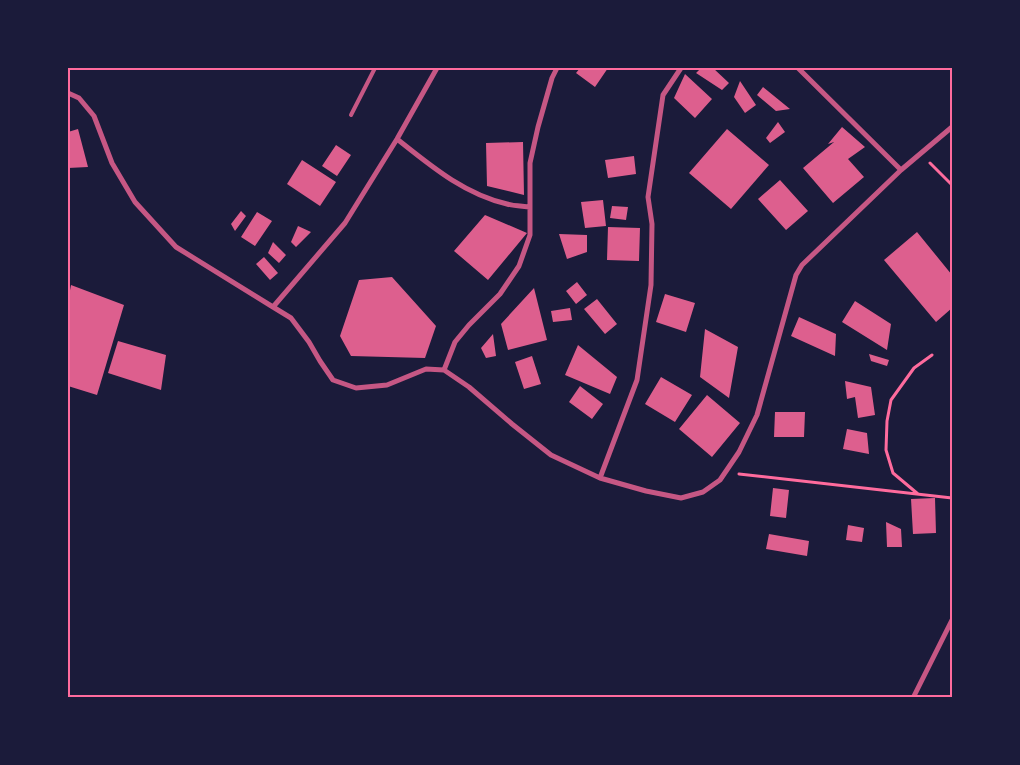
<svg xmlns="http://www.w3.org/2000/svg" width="1020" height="765" font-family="Barlow,sans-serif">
  <rect width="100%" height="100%" fill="#1b1b3a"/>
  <!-- building -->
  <path fill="#dd5f8e" d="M 580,68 L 608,68 L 595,87 L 576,73 Z
    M 701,68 L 713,68 L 729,83 L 722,90 L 696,73 Z
    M 685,74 L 712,99 L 695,118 L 674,98 Z
    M 740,81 L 756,105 L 745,113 L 734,97 Z
    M 763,87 L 790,109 L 776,111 L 757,95 Z
    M 778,122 L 785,132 L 770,143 L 766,138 Z
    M 842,127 L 865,147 L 848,159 L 864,177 L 833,203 L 803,168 L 834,142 L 828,144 Z
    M 78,129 L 88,167 L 68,168 L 68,132 Z
    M 727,129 L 769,165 L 731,209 L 689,173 Z
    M 523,142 L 524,195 L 487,186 L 486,143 Z
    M 336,145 L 351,155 L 337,176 L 322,166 Z
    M 634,156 L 636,174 L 608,178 L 605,160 Z
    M 302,160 L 336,182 L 320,206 L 287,184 Z
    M 780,180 L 808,211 L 786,230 L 758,199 Z
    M 603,200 L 606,226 L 585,228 L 581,202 Z
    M 612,206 L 628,207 L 626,220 L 610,218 Z
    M 241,211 L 246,216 L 235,231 L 231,224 Z
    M 257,212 L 272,221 L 255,246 L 241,237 Z
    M 485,215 L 527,233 L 488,280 L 454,251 Z
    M 298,226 L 311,232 L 296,247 L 291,242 Z
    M 608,227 L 640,228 L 639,261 L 607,260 Z
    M 917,232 L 952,275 L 952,308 L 936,322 L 884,260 Z
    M 559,234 L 587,235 L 587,252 L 567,259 Z
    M 273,242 L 286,255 L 279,263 L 268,253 Z
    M 264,257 L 278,273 L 270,280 L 256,264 Z
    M 392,277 L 436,326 L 425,358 L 351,356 L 340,336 L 359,280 Z
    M 577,282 L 587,295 L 576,304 L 566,291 Z
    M 71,285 L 124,305 L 97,395 L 68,386 L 68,301 Z
    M 534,288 L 547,340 L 508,350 L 501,324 Z
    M 665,294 L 695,303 L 686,332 L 656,322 Z
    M 597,299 L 617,324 L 605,334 L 584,309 Z
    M 855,301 L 891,324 L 887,350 L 842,322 Z
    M 570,308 L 572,320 L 553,322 L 551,311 Z
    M 799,317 L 836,334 L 835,356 L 791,336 Z
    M 705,329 L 738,347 L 729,398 L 700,377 Z
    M 493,334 L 496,356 L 486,358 L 481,348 Z
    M 118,341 L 166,355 L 161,390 L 108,373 Z
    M 578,345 L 617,377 L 610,394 L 565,375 Z
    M 869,354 L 889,360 L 887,366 L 871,361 Z
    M 532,356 L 541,384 L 524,389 L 515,362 Z
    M 661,377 L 692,395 L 675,422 L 645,404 Z
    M 845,381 L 871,387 L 875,415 L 858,418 L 855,397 L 847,399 Z
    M 580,386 L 603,404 L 592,419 L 569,402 Z
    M 707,395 L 740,423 L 712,457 L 679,429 Z
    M 775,412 L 805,412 L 804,437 L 774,437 Z
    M 847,429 L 867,433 L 869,454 L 843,449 Z
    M 773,488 L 789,490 L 786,518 L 770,516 Z
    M 935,498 L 936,533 L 913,534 L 911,499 Z
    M 886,522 L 901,529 L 902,547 L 887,547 Z
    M 848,525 L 864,528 L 862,542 L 846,540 Z
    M 769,534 L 809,541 L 807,556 L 766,549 Z"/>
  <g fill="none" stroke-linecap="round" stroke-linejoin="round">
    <!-- path -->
    <path stroke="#ff6b9d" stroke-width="3" d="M 930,163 L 952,185
      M 739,474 L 952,498
      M 918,494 L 893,473 L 886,450 L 887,421 L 891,400 L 914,368 L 932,355"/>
    <!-- service -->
    <path stroke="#c65784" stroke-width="4" d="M 351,115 L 375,68"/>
    <!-- minor -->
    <path stroke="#c65784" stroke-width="5" d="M 798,68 L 901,170
      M 68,93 L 79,98 L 94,116 L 112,163 L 135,202 L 176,247 L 273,307 L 345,223 L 397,139 L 437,68
      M 397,139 C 431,166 464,194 507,204 C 514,206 522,206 530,207
      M 273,307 L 291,318 L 309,342 L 320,361 L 333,380 L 356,388 L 387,385 L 426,369 L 444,370 L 469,387 L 512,424 L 551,455 L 600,478 L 646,491 L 681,498 L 703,492 L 720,480 L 739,452 L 757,415 L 796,275 L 802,265 L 901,170 L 952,127
      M 444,370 L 455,342 L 469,325 L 500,294 L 519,266 L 530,235 L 530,163 L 538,127 L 552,78 L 557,68
      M 600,478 L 637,380 L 651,285 L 652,224 L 648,197 L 663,95 L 681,68
      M 913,698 L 952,620"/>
  </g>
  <!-- border -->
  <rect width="1020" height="765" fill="none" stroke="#1b1b3a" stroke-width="138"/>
  <rect x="69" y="69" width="882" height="627" fill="none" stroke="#ff6b9d" stroke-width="2"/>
</svg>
